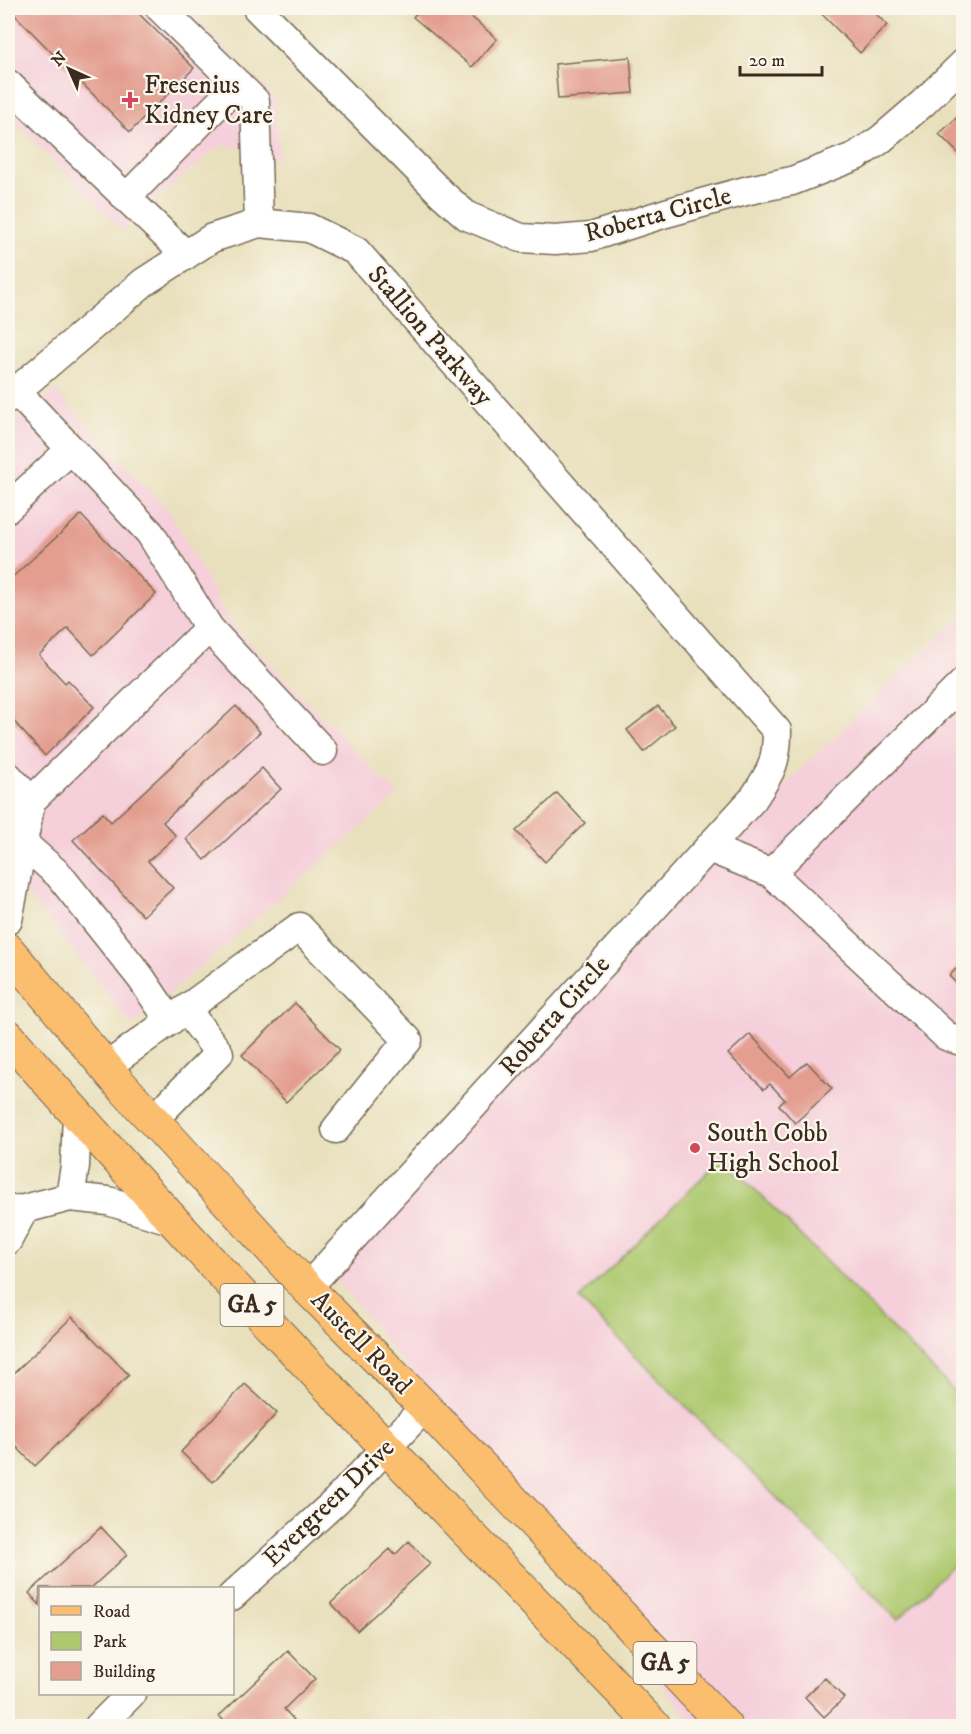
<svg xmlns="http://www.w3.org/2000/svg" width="971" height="1734" font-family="'IM FELL DW Pica',serif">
  <rect width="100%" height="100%" fill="#fbf7ec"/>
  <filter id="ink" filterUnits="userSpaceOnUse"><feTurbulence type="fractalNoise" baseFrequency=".0167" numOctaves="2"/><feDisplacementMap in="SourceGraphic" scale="12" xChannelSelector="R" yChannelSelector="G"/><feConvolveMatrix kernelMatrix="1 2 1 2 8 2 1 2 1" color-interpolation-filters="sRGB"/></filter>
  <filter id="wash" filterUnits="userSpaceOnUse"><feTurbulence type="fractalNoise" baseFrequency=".008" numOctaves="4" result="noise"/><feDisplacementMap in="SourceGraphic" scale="24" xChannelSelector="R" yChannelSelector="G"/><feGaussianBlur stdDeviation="1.35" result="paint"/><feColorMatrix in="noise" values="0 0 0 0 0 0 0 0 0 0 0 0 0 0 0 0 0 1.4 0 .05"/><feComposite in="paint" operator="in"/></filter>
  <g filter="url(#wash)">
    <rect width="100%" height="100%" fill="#e8e0bc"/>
    <!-- built -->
    <path fill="#f5cfda" d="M 8,8 L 184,8 L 275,99 L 280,160 L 257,152 L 221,145 L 141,212 L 123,231 L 8,115 Z
      M 54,390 L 171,513 L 230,622 L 398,795 L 132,1026 L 8,870 L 8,430 Z
      M 963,615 L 963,1726 L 696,1726 L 604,1617 L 323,1262 L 529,1034 L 825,746 Z
      M 8,1502 L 21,1516 L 8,1528 Z"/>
    <!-- green -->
    <path fill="#adc970" stroke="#747a47" stroke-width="1.5" d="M 723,1157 L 963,1400 L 963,1555 L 898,1620 L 579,1299 Z"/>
    <g id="blocks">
      <!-- building -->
      <path fill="#e39e90" d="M 8,8 L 133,8 L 194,68 L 130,132 Z
        M 421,8 L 461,8 L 497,39 L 472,67 L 413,17 Z
        M 816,8 L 870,8 L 887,25 L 860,53 Z
        M 630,57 L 633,93 L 558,99 L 555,64 Z
        M 964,111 L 964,159 L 939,134 Z
        M 81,515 L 156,594 L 93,655 L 68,628 L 39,655 L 65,683 L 68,680 L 94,707 L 45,756 L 8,715 L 8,581 Z
        M 236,706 L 260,732 L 163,822 L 176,836 L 148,861 L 173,888 L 143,916 L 73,840 L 103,813 L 111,822 Z
        M 658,706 L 675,726 L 644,752 L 627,730 Z
        M 262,768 L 281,789 L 205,860 L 186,839 Z
        M 557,793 L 585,823 L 545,862 L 516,831 Z
        M 964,961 L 964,991 L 949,976 Z
        M 295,1003 L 340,1050 L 286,1102 L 242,1055 Z
        M 750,1034 L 790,1077 L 807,1062 L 832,1089 L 795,1123 L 779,1105 L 785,1100 L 770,1084 L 764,1089 L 728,1054 Z
        M 72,1317 L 129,1375 L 35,1466 L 8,1438 L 8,1379 Z
        M 245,1384 L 277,1413 L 213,1482 L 181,1452 Z
        M 101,1527 L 127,1555 L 91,1588 L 40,1588 L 40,1605 L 29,1593 Z
        M 409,1541 L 430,1564 L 357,1631 L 331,1603 L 390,1549 L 395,1555 Z
        M 288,1651 L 315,1679 L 284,1709 L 294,1720 L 288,1726 L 230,1726 L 219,1716 Z
        M 825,1678 L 844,1698 L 824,1717 L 805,1697 Z"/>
    </g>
  </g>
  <g filter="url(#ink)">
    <use href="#blocks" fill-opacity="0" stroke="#786a55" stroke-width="1.5"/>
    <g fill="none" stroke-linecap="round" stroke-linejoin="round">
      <defs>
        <path id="minor" d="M 160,8 L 255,101 L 259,223
          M 257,8 L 442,194 L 467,216 L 521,238 L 555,240 L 591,237 L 666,213 L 749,190 L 792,181 L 856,156 L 880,140 L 923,103 L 964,63
          M 8,84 L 186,255
          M 126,198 L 238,84
          M 16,391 L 150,533 L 209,628
          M 8,398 L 144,282 L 212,238 L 259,223 L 309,228 L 356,251 L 777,731 C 777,764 770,773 753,799 L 307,1288
          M 8,508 L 71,449
          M 8,776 L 31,801 L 209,628 L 323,751
          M 23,843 L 59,875 L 141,978 L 170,1021
          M 709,848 L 771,873 L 964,682
          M 771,873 L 946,1036 L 964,1042
          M 8,920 L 31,801
          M 106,1067 L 299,927 L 408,1040 L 336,1129
          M 153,1120 L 219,1053 L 186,1009
          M 70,1197 L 75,1166 L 77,1114
          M 8,1210 L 24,1209 L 70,1197 L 108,1201 L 174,1221
          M 8,1240 L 24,1209
          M 232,1596 L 336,1501 L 425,1407
          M 99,1726 L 131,1694"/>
        <path id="major" d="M 8,950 L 119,1083 L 307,1288 L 425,1407 L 725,1726
          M 8,1036 C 215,1274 436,1499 654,1726"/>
      </defs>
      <!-- minor casing -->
      <use href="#minor" stroke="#786a55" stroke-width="31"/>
      <!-- major casing -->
      <use href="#major" stroke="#786a55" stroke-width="35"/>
      <!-- minor -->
      <use href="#minor" stroke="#fff" stroke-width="28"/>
      <!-- major -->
      <use href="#major" stroke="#fbbd6e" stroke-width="33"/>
    </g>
  </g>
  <!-- markers -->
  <g fill="#d1495b" stroke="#fbf7ec" stroke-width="2">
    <path d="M127 91h6v6h6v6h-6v6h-6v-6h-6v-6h6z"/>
    <circle cx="695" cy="1148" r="6"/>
  </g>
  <g text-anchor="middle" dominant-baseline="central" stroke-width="4.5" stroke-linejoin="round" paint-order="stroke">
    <!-- shield labels -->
    <g fill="#fbf7ec" stroke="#75685c" stroke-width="1.5">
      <rect x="220.5" y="1284" width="63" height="42" rx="4.5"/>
      <rect x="633.5" y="1642" width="63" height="42" rx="4.5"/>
    </g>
    <g font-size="24" font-weight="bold" fill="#3b2a1e">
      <text x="252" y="1305">GA 5</text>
      <text x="665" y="1663">GA 5</text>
    </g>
    <!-- poi labels -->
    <g font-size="26" fill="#3b2a1e" stroke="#fbf7ec" text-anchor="start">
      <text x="144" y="85">Fresenius<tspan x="144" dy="30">Kidney Care</tspan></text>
      <text x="707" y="1133">South Cobb<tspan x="707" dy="30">High School</tspan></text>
    </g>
    <!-- street labels -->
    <g font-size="26" fill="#3b2a1e" stroke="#fbf7ec">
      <text transform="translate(658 215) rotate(-15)">Roberta Circle</text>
      <text transform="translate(430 336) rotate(49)">Stallion Parkway</text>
      <text transform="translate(555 1016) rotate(-48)">Roberta Circle</text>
      <text transform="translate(361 1343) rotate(46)">Austell Road</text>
      <text transform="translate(329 1503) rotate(-44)">Evergreen Drive</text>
    </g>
  </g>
  <!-- margin -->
  <rect width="971" height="1734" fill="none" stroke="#fbf7ec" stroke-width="30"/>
  <!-- legend -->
  <rect x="39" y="1587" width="195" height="108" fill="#fbf7ec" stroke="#aea59a" stroke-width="1.5"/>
  <rect x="51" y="1606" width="30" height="9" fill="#fbbd6e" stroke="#aea59a" stroke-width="1.5"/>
  <text x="93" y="1617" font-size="18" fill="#3b2a1e">Road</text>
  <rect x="51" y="1632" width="30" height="18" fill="#adc970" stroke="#aea59a" stroke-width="1.5"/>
  <text x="93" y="1647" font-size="18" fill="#3b2a1e">Park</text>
  <rect x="51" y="1662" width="30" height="18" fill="#e39e90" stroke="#aea59a" stroke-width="1.5"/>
  <text x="93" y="1677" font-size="18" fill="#3b2a1e">Building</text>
  <!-- north arrow -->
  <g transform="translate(69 69) rotate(315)" stroke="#fbf7ec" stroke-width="4.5" paint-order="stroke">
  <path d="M0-4.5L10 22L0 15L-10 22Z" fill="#3b2a1e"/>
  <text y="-9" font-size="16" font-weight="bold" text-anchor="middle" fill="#3b2a1e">N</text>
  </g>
  <!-- scale -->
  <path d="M740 66v9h82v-9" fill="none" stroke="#3b2a1e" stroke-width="3"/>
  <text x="749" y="66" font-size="18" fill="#3b2a1e" stroke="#fbf7ec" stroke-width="4.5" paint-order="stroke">20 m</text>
</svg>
